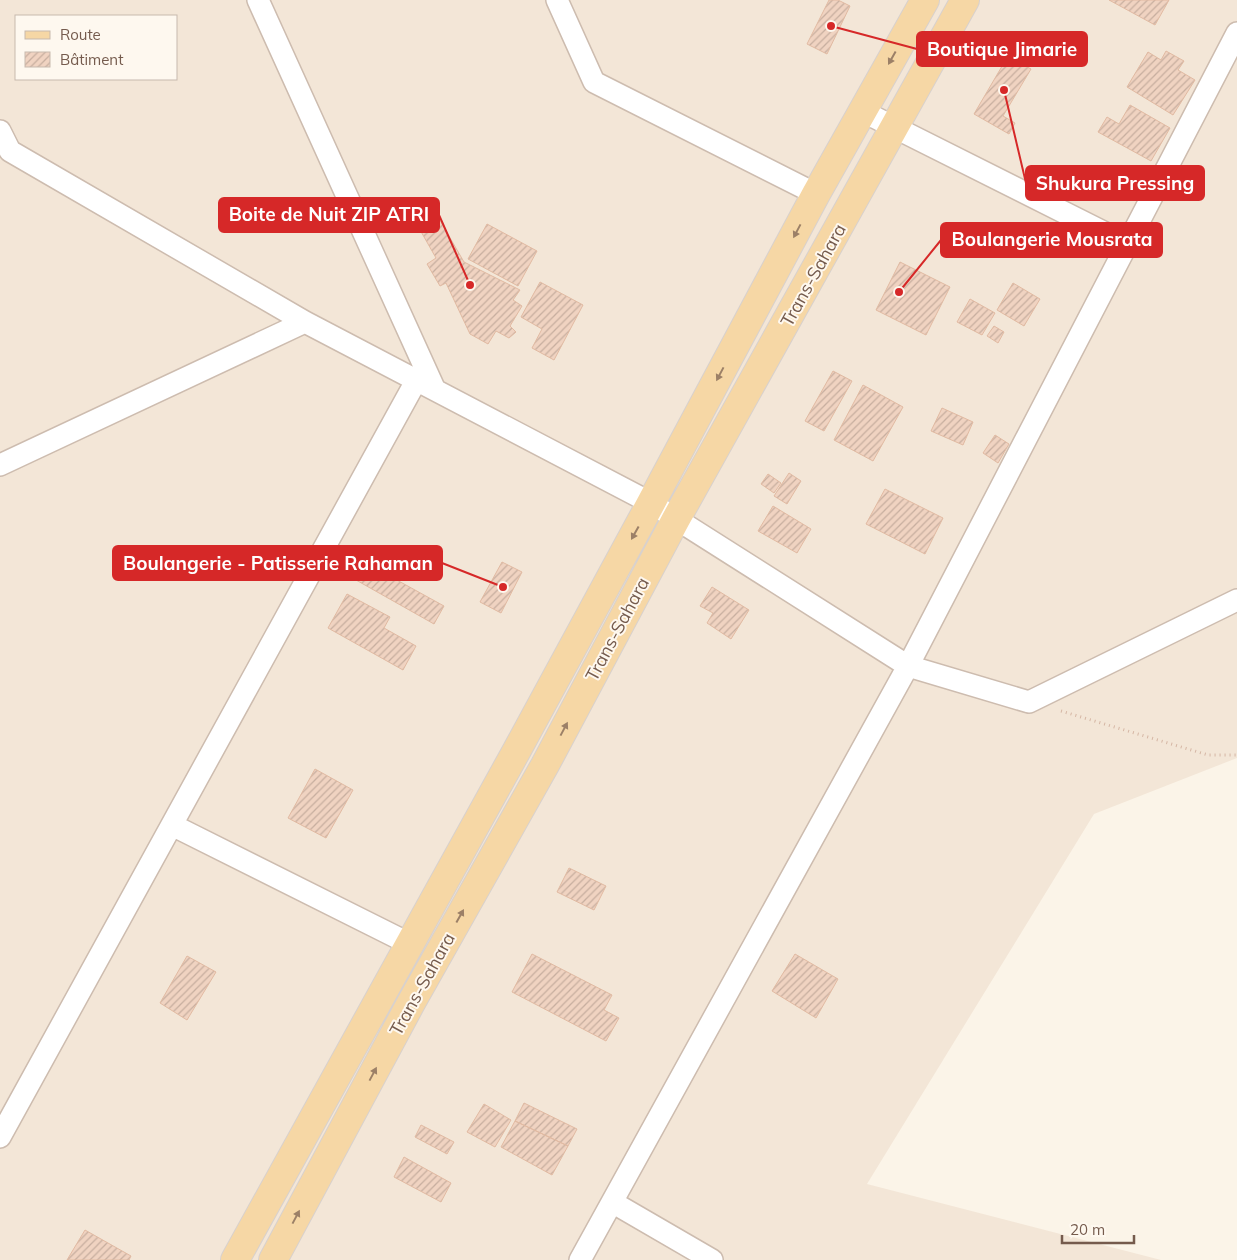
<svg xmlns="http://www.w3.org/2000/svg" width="1237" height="1260" font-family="Mulish,sans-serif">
  <defs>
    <pattern id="building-hatch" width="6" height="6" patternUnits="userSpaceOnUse" patternTransform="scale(1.25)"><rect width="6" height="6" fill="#f0d3c1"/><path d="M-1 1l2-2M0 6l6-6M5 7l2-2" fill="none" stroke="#c7ae9f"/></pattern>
  </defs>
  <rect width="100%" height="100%" fill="#fbf4e8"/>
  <!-- residential -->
  <path fill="#f3e6d7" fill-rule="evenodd" d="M 0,0 L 1237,0 L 1237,758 L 1094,814 L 867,1184 L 1161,1260 L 0,1260 ZM 16,16 L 176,16 L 176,79 L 16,79 Z"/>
  <!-- building -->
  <path fill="url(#building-hatch)" stroke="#e1baa2" d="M 829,0 L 838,0 L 850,6 L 827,54 L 807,44 Z
    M 1109,0 L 1169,0 L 1155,25 Z
    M 1166,51 L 1184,61 L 1178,70 L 1195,80 L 1173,115 L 1127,87 L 1148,52 L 1161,60 Z
    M 1008,56 L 1031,69 L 1003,116 L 1015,123 L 1009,134 L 974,114 Z
    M 1130,105 L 1170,128 L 1151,161 L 1098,132 L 1107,117 L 1119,124 Z
    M 434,210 L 464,262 L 520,290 L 513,300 L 522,306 L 510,326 L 516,332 L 509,338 L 496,331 L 488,344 L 470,334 L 446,283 L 440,286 L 427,264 L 436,258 L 415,221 Z
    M 487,224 L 537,251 L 518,286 L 468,259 Z
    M 900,262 L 950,287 L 926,335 L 876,310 Z
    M 540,282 L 583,305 L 554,360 L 532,348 L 542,329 L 521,317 Z
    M 1013,283 L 1040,299 L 1024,326 L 997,310 Z
    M 970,299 L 995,313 L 982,335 L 957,322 Z
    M 994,326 L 1004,332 L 998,343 L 987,336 Z
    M 833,371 L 852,381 L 824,431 L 805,421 Z
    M 863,385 L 903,407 L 873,461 L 834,440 Z
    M 942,408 L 973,422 L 963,445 L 931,431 Z
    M 995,435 L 1009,444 L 998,463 L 983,453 Z
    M 789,473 L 801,481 L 787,504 L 774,496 Z
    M 768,474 L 781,483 L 774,493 L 761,484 Z
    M 885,489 L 943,518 L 925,554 L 866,524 Z
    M 773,506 L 811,529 L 797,553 L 758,531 Z
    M 502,562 L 522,572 L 501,613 L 480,602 Z
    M 366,563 L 444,606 L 434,624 L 356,580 Z
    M 712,587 L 749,610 L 731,639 L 707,623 L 713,613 L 700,606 Z
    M 347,594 L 390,617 L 384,628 L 416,646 L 403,670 L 328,628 Z
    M 315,769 L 353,790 L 326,838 L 288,818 Z
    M 569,868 L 606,886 L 594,910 L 557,892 Z
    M 532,954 L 612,995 L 604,1010 L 619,1018 L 606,1041 L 512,992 Z
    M 795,954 L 838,979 L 816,1018 L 772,991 Z
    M 187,956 L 216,972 L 187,1020 L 160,1003 Z
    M 524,1103 L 577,1129 L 568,1146 L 515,1121 Z
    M 484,1104 L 511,1120 L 495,1147 L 467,1132 Z
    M 515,1121 L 568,1146 L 552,1175 L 501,1147 Z
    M 421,1125 L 454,1142 L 447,1154 L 415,1137 Z
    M 404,1157 L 451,1183 L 441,1202 L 394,1177 Z
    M 85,1230 L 131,1256 L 129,1260 L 67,1260 Z"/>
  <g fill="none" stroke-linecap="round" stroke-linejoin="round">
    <defs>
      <path id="minor" d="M 258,0 L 435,390
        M 557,0 L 594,82 L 816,194
        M 862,111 L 1127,244
        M 0,131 L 10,151 L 305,322 L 651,503 L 908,666 L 1029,702 L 1237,600
        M 0,465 L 305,322
        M 172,825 L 410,944
        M 0,1137 L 416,381
        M 612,1202 L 712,1260
        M 580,1260 L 908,666 L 1237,33"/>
      <path id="primary" d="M 235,1260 L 517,750 L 651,503 L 816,194 L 925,0
        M 273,1260 L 411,1003 L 545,765 L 676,519 L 965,0"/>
    </defs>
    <!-- minor casing -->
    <use href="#minor" stroke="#cdbcaf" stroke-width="24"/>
    <!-- primary casing -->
    <use href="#primary" stroke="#d8d1cd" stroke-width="30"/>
    <!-- path -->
    <path stroke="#d5b6a4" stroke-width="3" stroke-dasharray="1 4" stroke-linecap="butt" d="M 1061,711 L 1208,755 L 1237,755"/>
    <!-- minor -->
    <use href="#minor" stroke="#fff" stroke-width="21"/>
    <!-- primary -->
    <use href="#primary" stroke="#f6d7a5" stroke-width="28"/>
  </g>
  <!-- one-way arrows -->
  <defs><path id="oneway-solid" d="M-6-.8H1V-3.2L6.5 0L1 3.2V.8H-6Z" transform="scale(1.25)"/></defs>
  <g fill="#9c8067">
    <use href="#oneway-solid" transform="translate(892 58) rotate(119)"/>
    <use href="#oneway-solid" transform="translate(797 231) rotate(118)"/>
    <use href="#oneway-solid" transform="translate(720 374) rotate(118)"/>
    <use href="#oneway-solid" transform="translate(635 533) rotate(119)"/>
    <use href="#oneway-solid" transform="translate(564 729) rotate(-62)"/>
    <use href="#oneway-solid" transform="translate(460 916) rotate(-61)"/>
    <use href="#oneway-solid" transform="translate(373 1074) rotate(-62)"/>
    <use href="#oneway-solid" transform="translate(296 1217) rotate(-62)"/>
  </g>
  <g text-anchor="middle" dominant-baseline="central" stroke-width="4" stroke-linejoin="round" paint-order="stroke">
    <!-- street labels -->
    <g font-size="18" fill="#755b4d" stroke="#fef8ef">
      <text transform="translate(813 275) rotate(-61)">Trans-Sahara</text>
      <text transform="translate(617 629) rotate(-62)">Trans-Sahara</text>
      <text transform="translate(422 984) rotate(-61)">Trans-Sahara</text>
    </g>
  </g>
  <!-- callouts -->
  <path fill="none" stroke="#d62828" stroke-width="2" d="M831 26L917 49M1004 90L1026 183M470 285L439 215M899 292L941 240M503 587L442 563"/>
  <g fill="#d62828" stroke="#fef8ef" stroke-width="2">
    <circle cx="831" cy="26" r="5"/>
    <circle cx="1004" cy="90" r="5"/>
    <circle cx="470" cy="285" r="5"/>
    <circle cx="899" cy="292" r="5"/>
    <circle cx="503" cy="587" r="5"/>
  </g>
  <g fill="#d62828" stroke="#d62828" stroke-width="2">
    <rect x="917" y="32" width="170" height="34" rx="5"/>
    <rect x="1026" y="166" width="178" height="34" rx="5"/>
    <rect x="219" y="198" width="220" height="34" rx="5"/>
    <rect x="941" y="223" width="221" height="34" rx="5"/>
    <rect x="113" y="546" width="329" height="34" rx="5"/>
  </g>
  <g font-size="19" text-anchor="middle" font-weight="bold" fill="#fff">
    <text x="1002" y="56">Boutique Jimarie</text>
    <text x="1115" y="190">Shukura Pressing</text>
    <text x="329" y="221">Boite de Nuit ZIP ATRI</text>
    <text x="1052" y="246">Boulangerie Mousrata</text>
    <text x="278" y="570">Boulangerie - Patisserie Rahaman</text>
  </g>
  <!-- legend -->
  <rect x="15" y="15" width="162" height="65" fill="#fef8ef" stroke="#c7b9ae"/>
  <rect x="25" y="31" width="25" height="8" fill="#f6d7a5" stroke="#c7b9ae"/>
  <text x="60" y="40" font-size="15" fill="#755b4d">Route</text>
  <rect x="25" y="52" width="25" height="15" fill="url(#building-hatch)" stroke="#c7b9ae"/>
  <text x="60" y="65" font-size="15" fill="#755b4d">Bâtiment</text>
  <!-- scale -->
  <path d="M1062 1235v8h72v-8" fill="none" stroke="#755b4d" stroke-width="2.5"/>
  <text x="1070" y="1235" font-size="15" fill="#755b4d" stroke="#fef8ef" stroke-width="4" paint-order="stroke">20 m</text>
</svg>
